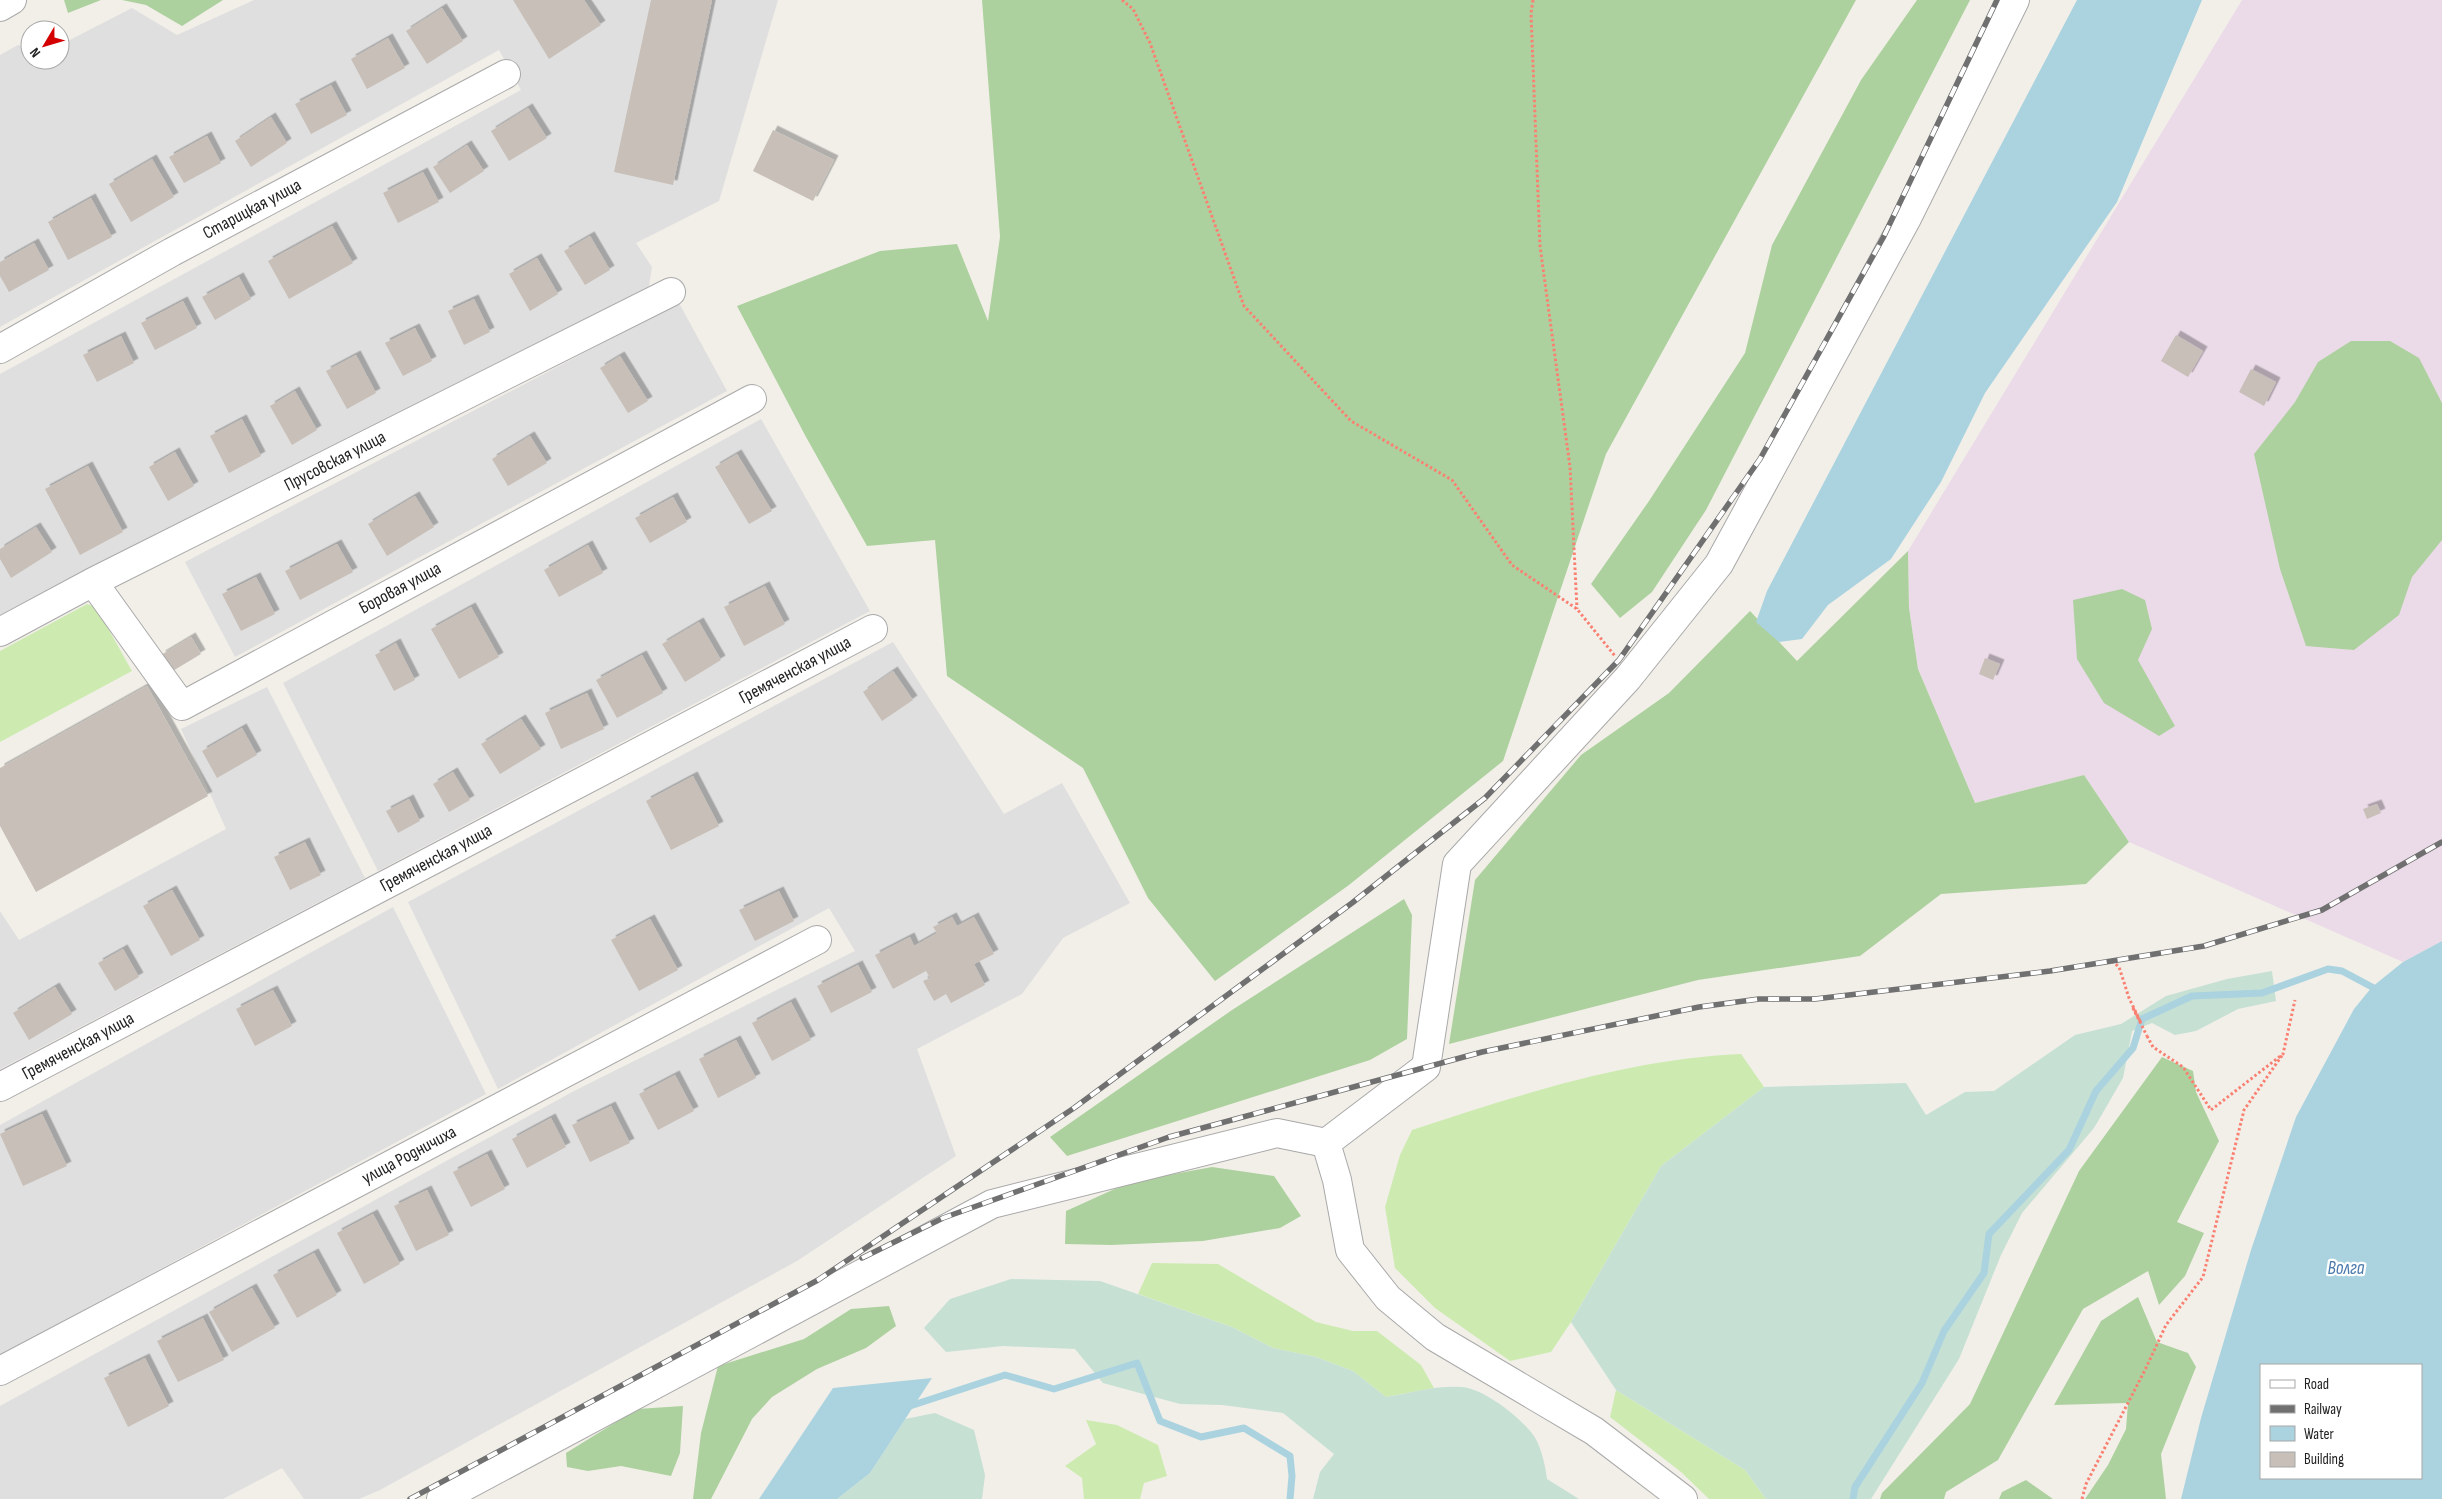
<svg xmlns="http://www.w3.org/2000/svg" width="2442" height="1499" font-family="'Sofia Sans Condensed',sans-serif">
  <defs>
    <filter id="shadow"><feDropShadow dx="4.5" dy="-4.5" stdDeviation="0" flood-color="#0004"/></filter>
  </defs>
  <rect width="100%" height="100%" fill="#f2efe9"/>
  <!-- residential -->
  <path fill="#e0dfdf" d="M 254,0 L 778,0 L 719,201 L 636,243 L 652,267 L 649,286 L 0,617 L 0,374 L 521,90 L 499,50 L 0,327 L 0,55 L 18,45 L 30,49 L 30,60 L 60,60 L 60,45 L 132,8 L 177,35 Z
    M 679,303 L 727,391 L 235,657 L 185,562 Z
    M 761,419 L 870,611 L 378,871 L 283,683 Z
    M 893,642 L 1004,814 L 1062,783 L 1130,903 L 1063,938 L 1022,994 L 917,1049 L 956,1156 L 797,1261 L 380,1490 L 359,1499 L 304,1499 L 282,1468 L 223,1499 L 0,1499 L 0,1406 L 574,1091 L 855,951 L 829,908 L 498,1089 L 408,902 Z
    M 267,687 L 365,878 L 0,1069 L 0,911 L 19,940 L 226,829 L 181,729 Z
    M 393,907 L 486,1094 L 0,1355 L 0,1125 Z"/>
  <!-- industrial -->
  <path fill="#ebdbe8" d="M 2242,0 L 2442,0 L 2442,941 L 2403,962 L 2129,842 L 2084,775 L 1975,803 L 1918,669 L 1909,608 L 1908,551 Z"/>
  <!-- grass -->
  <path fill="#cdebb0" d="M 87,604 L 96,607 L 132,671 L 0,742 L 0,651 Z
    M 1741,1054 L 1764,1087 L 1661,1166 L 1571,1322 L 1551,1352 L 1510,1361 L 1435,1308 L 1395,1268 L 1385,1207 L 1400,1155 L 1412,1130 C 1519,1095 1627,1059 1741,1054 Z
    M 1152,1263 L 1218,1264 L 1316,1322 L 1353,1331 L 1377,1331 L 1421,1365 L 1434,1388 L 1386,1397 L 1353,1371 L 1316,1357 L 1273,1348 L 1232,1327 L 1138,1294 Z
    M 1616,1390 L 1745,1470 L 1766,1499 L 1709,1499 L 1681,1472 L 1610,1417 Z
    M 1086,1420 L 1117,1425 L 1158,1445 L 1167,1476 L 1144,1483 L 1140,1499 L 1084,1499 L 1082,1478 L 1065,1466 L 1096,1444 Z"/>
  <!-- forest -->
  <path fill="#add19e" d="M 64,0 L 101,0 L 68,13 Z
    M 122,0 L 223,0 L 182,26 L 146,5 Z
    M 982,0 L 1856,0 L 1606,454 L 1503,761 L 1349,885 L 1215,981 L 1148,898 L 1083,768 L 947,676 L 935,540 L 867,546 L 806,437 L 737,306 L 880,251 L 957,244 L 988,321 L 1000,237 Z
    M 1917,0 L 1970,0 L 1706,510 L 1652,592 L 1620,618 L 1591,584 L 1649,501 L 1745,353 L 1772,245 L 1861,80 Z
    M 2351,341 L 2390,341 L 2419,358 L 2442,403 L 2442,540 L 2412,577 L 2399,615 L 2354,650 L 2306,646 L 2280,569 L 2254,454 L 2295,402 L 2318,362 Z
    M 1908,551 L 1909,608 L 1918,669 L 1975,803 L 2084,775 L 2129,842 L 2086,884 L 1941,894 L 1860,956 L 1698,980 L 1449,1044 L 1475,880 L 1581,755 L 1669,693 L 1750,611 L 1797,661 Z
    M 2122,589 L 2145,600 L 2152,629 L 2138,660 L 2175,726 L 2159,736 L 2104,703 L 2077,659 L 2073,600 Z
    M 1404,899 L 1412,915 L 1407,1039 L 1370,1060 L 1067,1156 L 1050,1137 L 1232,1010 Z
    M 2162,1057 L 2193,1071 L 2196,1092 L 2219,1141 L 2177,1222 L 2204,1233 L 2185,1276 L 2159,1305 L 2148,1271 L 2083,1309 L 1998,1460 L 1946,1492 L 1944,1499 L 1880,1499 L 1882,1493 L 1970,1404 L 2079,1171 Z
    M 1212,1167 L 1274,1176 L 1301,1216 L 1280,1228 L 1203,1241 L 1111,1245 L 1065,1244 L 1066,1211 L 1130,1182 Z
    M 2138,1297 L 2157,1342 L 2188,1353 L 2196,1367 L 2161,1454 L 2166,1499 L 2085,1499 L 2108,1465 L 2126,1429 L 2128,1403 L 2054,1405 L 2101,1321 Z
    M 889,1306 L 896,1326 L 866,1348 L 817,1369 L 772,1397 L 752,1419 L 711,1499 L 693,1499 L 701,1433 L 718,1366 L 804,1339 L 851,1309 Z
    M 683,1406 L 680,1453 L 671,1476 L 621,1466 L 588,1471 L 567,1467 L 566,1453 L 637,1409 Z
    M 2026,1480 L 2053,1499 L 1999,1499 L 2002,1492 Z"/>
  <!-- wetland -->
  <path fill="#c6e0d4" d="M 2272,971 L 2276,1001 L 2238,1009 L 2196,1031 L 2175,1035 L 2152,1023 L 2132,1031 L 2123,1078 L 2094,1128 L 2022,1213 L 2001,1255 L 1959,1359 L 1871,1499 L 1766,1499 L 1745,1470 L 1616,1390 L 1571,1322 L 1661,1166 L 1764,1087 L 1906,1083 L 1926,1115 L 1965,1092 L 1994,1091 L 2075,1035 L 2121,1024 L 2166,996 L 2227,979 Z
    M 1011,1279 L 1100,1281 L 1232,1327 L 1273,1348 L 1316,1357 L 1353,1371 L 1386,1397 C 1411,1393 1436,1385 1462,1387 C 1484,1389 1517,1415 1531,1432 C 1541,1444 1545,1464 1547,1479 L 1579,1499 L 1313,1499 L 1320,1472 L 1334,1454 L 1283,1413 L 1222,1405 L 1180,1404 L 1103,1383 L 1075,1349 L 1003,1346 L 946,1352 L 924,1328 L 950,1299 Z
    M 935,1413 L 974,1430 L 985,1475 L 982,1499 L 837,1499 L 870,1473 L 905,1419 Z"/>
  <!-- water -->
  <path fill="#aad3df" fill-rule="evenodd" d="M 2077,0 L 2202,0 L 2117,202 L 1985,393 L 1941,482 L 1891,559 L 1828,605 L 1802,639 L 1779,642 L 1756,622 L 1767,591 Z
    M 2442,941 L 2442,1499 L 2181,1499 L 2201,1418 L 2251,1250 L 2296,1117 L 2354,1009 L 2372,987 L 2403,962 ZM 2421,1365 L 2421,1478 L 2261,1478 L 2261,1365 Z
    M 932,1378 L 870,1473 L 837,1499 L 759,1499 L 833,1388 Z"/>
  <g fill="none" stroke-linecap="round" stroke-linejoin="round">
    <!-- stream -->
    <path stroke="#aad3df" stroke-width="7" d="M 907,1407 L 1005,1375 L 1054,1389 L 1137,1363 L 1160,1421 L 1201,1437 L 1244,1428 L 1290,1456 L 1292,1476 L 1290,1499
      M 1853,1499 L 1855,1487 L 1922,1383 L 1944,1331 L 1984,1273 L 1989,1234 L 2069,1150 L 2096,1091 L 2133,1048 L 2142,1019 L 2192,996 L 2262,993 L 2328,969 L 2342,971 L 2372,987 L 2378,994"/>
  </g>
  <!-- building -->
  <path fill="#c7bfb8" filter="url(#shadow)" d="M 513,0 L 584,0 L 601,25 L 549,59 Z
    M 651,0 L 712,0 L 673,185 L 614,172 Z
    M 442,8 L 463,41 L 427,64 L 406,31 Z
    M 388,38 L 405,68 L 367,89 L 351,59 Z
    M 331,85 L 347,115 L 311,134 L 295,104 Z
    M 528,108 L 547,138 L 509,161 L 491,131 Z
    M 271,117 L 287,143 L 251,167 L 235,141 Z
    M 773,130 L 834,160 L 813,201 L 753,171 Z
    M 207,136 L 221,163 L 184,183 L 169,157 Z
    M 467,145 L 484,171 L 450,193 L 433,167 Z
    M 152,159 L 174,197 L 131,222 L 109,184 Z
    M 423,172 L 439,202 L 398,223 L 383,193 Z
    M 91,198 L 112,237 L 68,260 L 48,222 Z
    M 332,226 L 353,263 L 289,299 L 268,261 Z
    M 590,236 L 610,270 L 585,285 L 564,251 Z
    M 34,243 L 49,270 L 9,292 L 0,276 L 0,262 Z
    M 537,258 L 558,294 L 530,311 L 509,274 Z
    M 239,277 L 251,299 L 215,320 L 202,297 Z
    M 474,299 L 490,332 L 464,345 L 448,311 Z
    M 183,301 L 197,328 L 155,350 L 141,323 Z
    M 415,328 L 432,361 L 403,376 L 385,343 Z
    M 2176,335 L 2203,351 L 2188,377 L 2161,361 Z
    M 121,336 L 134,363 L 97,382 L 83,355 Z
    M 356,355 L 376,393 L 347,409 L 326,371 Z
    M 620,356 L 648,401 L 628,413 L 600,368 Z
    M 2251,369 L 2276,382 L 2264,406 L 2239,392 Z
    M 295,391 L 317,430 L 292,445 L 270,406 Z
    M 242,419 L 261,456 L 229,473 L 210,436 Z
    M 530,436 L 547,463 L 508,486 L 492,459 Z
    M 175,452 L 194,486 L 168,501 L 149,467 Z
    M 737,454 L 772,511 L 749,524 L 715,467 Z
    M 88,466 L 123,532 L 80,555 L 45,489 Z
    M 415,496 L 434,527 L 387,556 L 368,524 Z
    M 673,497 L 687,522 L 650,543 L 635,518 Z
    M 36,527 L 52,552 L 11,578 L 0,559 L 0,549 Z
    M 337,544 L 353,572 L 300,600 L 285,571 Z
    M 588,545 L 603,573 L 559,597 L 544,570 Z
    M 256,577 L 275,614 L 241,631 L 222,594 Z
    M 765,586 L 785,624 L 744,646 L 724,607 Z
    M 471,607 L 499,657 L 459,679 L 431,629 Z
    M 699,622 L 721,660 L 685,682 L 662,644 Z
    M 191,637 L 201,654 L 171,672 L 161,655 Z
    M 396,643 L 415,680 L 394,691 L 375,655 Z
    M 642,655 L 663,693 L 617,718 L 596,680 Z
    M 1985,658 L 2000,664 L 1993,680 L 1979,674 Z
    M 893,671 L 913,700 L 882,721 L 863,692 Z
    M 147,686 L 208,796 L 36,892 L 0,826 L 0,768 Z
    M 587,693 L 604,729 L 561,749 L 545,713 Z
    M 521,719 L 541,749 L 500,774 L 481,744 Z
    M 242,728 L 257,755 L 217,778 L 202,751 Z
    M 453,772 L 470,800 L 449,812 L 433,784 Z
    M 693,776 L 719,826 L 671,850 L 646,801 Z
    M 409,799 L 420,821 L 398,833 L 386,811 Z
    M 2377,804 L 2381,813 L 2367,819 L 2363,809 Z
    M 305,842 L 321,875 L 290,890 L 274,857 Z
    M 172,890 L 200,940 L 171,956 L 143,906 Z
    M 779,891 L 794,921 L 755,941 L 739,910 Z
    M 952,917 L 957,926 L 974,917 L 994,954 L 974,964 L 985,985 L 951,1003 L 946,994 L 934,1001 L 923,981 L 930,978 L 926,971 L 893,989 L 875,955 L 910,937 L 914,946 L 937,933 L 933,927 Z
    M 650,919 L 678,970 L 639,991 L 611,940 Z
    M 123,949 L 139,977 L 115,991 L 98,963 Z
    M 858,965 L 872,992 L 831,1013 L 817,986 Z
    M 55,987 L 72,1014 L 29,1040 L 13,1013 Z
    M 273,990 L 292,1026 L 255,1046 L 236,1009 Z
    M 791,1002 L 811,1040 L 772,1061 L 752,1023 Z
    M 736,1040 L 756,1078 L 718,1098 L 699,1059 Z
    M 675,1075 L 694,1111 L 658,1130 L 639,1094 Z
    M 611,1106 L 630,1143 L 590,1162 L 572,1125 Z
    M 42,1114 L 67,1166 L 23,1186 L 0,1134 Z
    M 551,1118 L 566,1147 L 527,1168 L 512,1139 Z
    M 487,1154 L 505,1189 L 471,1207 L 453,1172 Z
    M 427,1190 L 449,1235 L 416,1251 L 394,1206 Z
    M 373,1214 L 400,1264 L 364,1284 L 337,1233 Z
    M 314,1253 L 337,1295 L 297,1318 L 273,1275 Z
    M 252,1288 L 275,1328 L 232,1352 L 209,1312 Z
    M 203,1318 L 224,1360 L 178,1382 L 157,1341 Z
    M 145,1358 L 169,1406 L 128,1427 L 104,1378 Z"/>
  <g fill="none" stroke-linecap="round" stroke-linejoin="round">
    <defs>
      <path id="minor" d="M 0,7 L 12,0
        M 0,349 L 172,252 L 506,74
        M 93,582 L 182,706 L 752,399
        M 0,632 L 93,582 L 671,292
        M 0,1087 L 873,629
        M 1326,1143 L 1337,1180 L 1350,1250 L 1388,1298 L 1435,1337 L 1594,1431 L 1683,1499
        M 0,1371 L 817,940
        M 441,1499 L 992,1204 L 1277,1133 L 1326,1143 L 1426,1067 L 1457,864 L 1628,678 L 1719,564 L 1907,218 L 2015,0"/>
    </defs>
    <!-- minor casing -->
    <use href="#minor" stroke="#a9a9a9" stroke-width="30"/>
    <!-- path -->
    <path stroke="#fa8072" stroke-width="3" stroke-dasharray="2.5 2.5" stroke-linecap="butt" d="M 1122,0 L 1133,9 L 1150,43 L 1244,306 L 1351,421 L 1452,480 L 1512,565 L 1577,609 L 1615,656
      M 1533,0 L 1531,13 L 1540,246 L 1570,467 L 1577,609
      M 2112,961 L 2119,967 L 2129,998 L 2141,1023 L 2133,1008
      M 2147,1036 L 2153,1047 L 2183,1067 L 2211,1110 L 2283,1054 L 2295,1000
      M 2082,1499 L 2086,1484 L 2145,1370 L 2166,1325 L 2203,1277 L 2244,1110 L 2283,1054"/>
    <!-- minor -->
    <use href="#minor" stroke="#fff" stroke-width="28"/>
    <defs>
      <path id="rail" d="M 862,1258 L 943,1218 L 1169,1137 L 1482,1052 L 1699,1007 L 1759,999 L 1815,999 L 2050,971 L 2204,946 L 2322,910 L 2442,842
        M 410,1499 L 818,1280 L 1074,1108 L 1352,903 L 1485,798 L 1619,660 L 1760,459 L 1883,238 L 1997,0"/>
    </defs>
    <!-- rail casing -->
    <use href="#rail" stroke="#707070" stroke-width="5.5"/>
    <!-- rail -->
    <use href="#rail" stroke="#fff" stroke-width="4" stroke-dasharray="11" stroke-linecap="butt"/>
    <!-- path-bridge -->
    <path stroke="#fa8072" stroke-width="3" stroke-dasharray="2.5 2.5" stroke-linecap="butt" d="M 2133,1008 L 2147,1036"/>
  </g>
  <g text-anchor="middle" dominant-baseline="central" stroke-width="4.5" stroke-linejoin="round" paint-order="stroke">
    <!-- street labels -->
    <g font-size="18" fill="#222" stroke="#fff">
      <text transform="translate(252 209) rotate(-28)">Старицкая улица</text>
      <text transform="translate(335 461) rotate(-27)">Прусовская улица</text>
      <text transform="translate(400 588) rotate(-28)">Боровая улица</text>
      <text transform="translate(795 670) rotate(-28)">Гремяченская улица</text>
      <text transform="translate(436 858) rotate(-28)">Гремяченская улица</text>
      <text transform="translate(78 1046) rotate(-28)">Гремяченская улица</text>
      <text transform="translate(409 1155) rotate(-28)">улица Родничиха</text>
    </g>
    <!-- water labels -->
    <g font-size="19" font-style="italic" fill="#4a7aab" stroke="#fff">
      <text x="2346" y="1268">Волга</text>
    </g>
  </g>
  <!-- legend -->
  <rect x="2260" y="1364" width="162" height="115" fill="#ffffff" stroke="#a7a7a7"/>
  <rect x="2270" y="1380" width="25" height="8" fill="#ffffff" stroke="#a7a7a7"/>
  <text x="2304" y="1389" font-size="15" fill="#222222">Road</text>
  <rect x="2270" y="1405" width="25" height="8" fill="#707070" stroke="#a7a7a7"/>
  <text x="2304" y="1414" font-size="15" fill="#222222">Railway</text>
  <rect x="2270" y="1426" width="25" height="15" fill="#aad3df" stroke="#a7a7a7"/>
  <text x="2304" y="1439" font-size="15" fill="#222222">Water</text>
  <rect x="2270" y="1452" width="25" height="15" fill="#c7bfb8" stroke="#a7a7a7"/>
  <text x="2304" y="1464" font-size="15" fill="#222222">Building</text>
  <!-- north arrow -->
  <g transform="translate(45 45) rotate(232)"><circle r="24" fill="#ffffff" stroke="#a7a7a7"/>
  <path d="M0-4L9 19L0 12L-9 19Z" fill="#d40000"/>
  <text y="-8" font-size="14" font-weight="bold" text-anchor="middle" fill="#222222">N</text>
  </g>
</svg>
